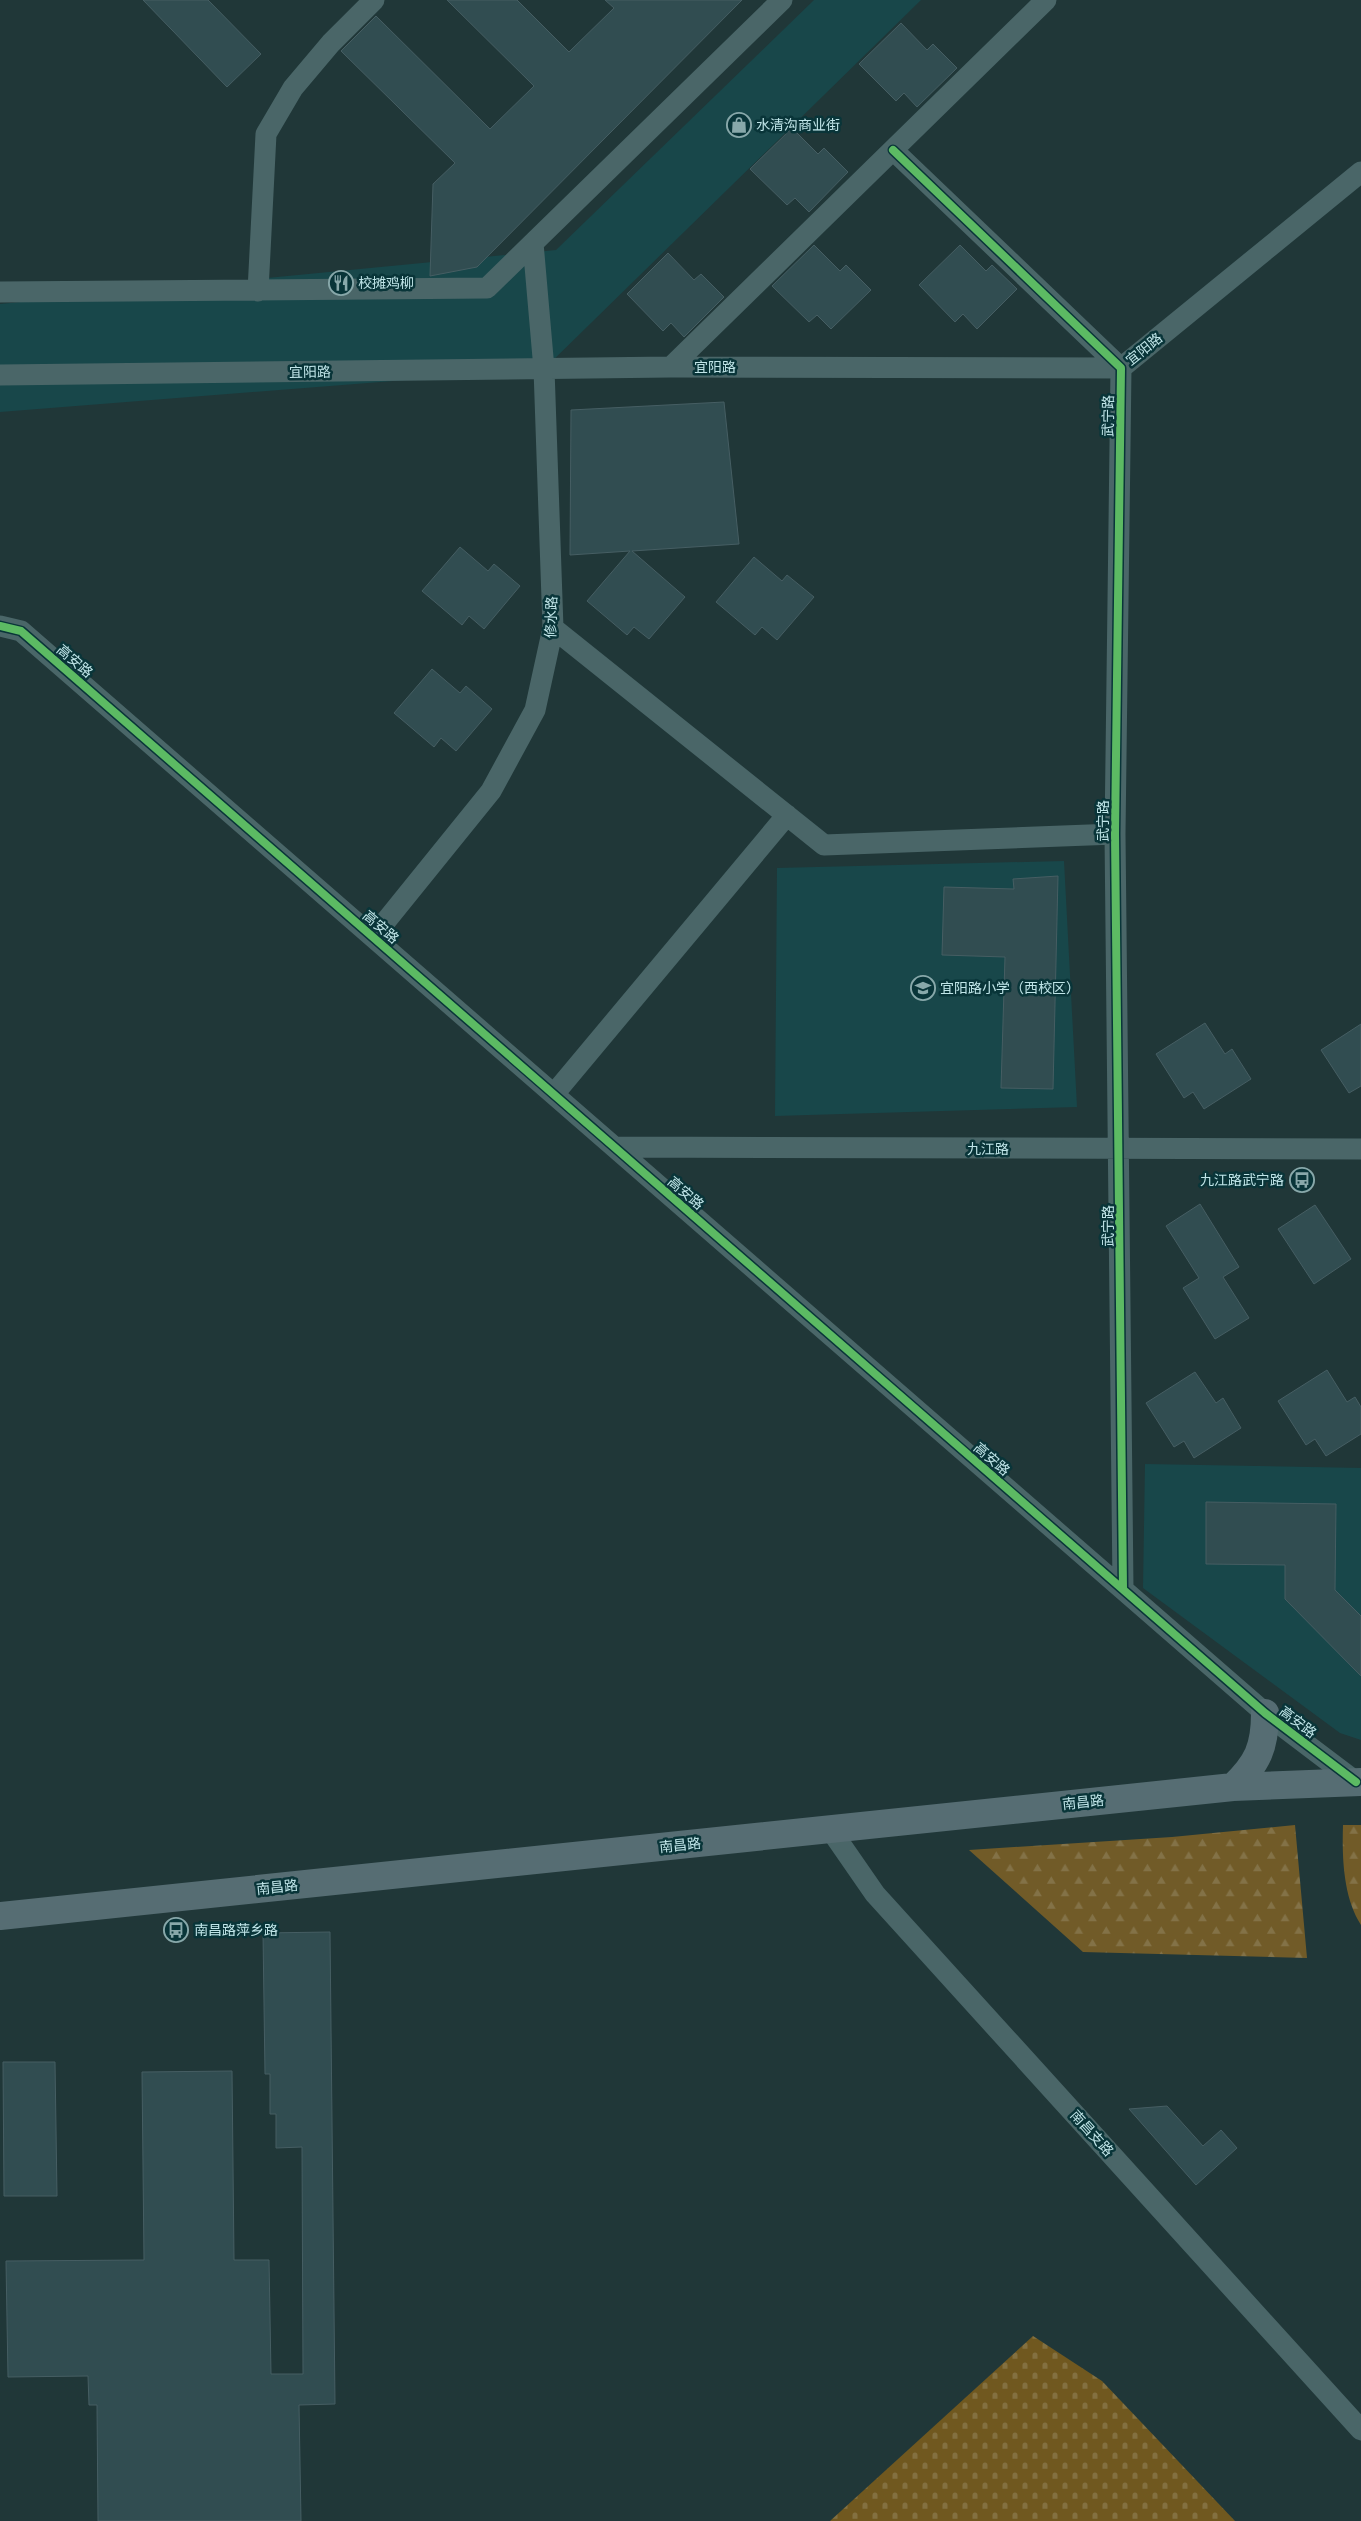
<svg xmlns="http://www.w3.org/2000/svg" width="1361" height="2521" font-family="'Work Sans','Noto Sans SC',sans-serif">
  <defs>
    <pattern id="forest-firs" width="22" height="20" patternUnits="userSpaceOnUse" patternTransform="scale(1.25)"><rect width="22" height="20" fill="#715b28"/><path d="M5 1l3.5 6h-7zM16 11l3.5 6h-7z" fill="#837247"/></pattern>
    <pattern id="cemetery-stones" width="16" height="16" patternUnits="userSpaceOnUse" patternTransform="scale(1.25)"><rect width="16" height="16" fill="#70581f"/><path d="M2 7V4a2 2 0 0 1 4 0v3zM10 15v-3a2 2 0 0 1 4 0v3z" fill="#837040"/></pattern>
  </defs>
  <rect width="100%" height="100%" fill="#203738"/>
  <!-- built -->
  <path fill="#18474a" d="M 814,0 L 921,0 L 544,369 L 0,412 L 0,304 L 556,250 Z
    M 1064,861 L 1077,1107 L 775,1116 L 777,868 Z
    M 1145,1464 L 1361,1468 L 1361,1740 L 1340,1733 L 1143,1588 Z"/>
  <!-- forest -->
  <path fill="url(#forest-firs)" d="M 1295,1825 L 1307,1958 L 1083,1952 L 969,1850 L 1172,1837 Z
    M 1343,1825 L 1361,1825 L 1361,1925 C 1343,1897 1342,1857 1343,1825 Z"/>
  <!-- cemetery -->
  <path fill="url(#cemetery-stones)" d="M 1033,2336 L 1102,2381 L 1235,2521 L 830,2521 Z"/>
  <!-- building -->
  <path fill="#314d51" stroke="#465e63" d="M 143,0 L 208,0 L 261,54 L 227,87 Z
    M 447,0 L 517,0 L 569,52 L 614,8 L 605,0 L 742,0 L 477,267 L 430,276 L 433,184 L 455,163 L 341,51 L 376,16 L 490,129 L 534,86 Z
    M 901,23 L 927,50 L 933,44 L 957,68 L 917,107 L 904,93 L 896,101 L 859,64 Z
    M 792,128 L 818,154 L 824,148 L 848,172 L 809,212 L 795,198 L 787,205 L 750,169 Z
    M 814,245 L 840,271 L 846,265 L 871,290 L 831,329 L 817,315 L 809,322 L 772,286 Z
    M 960,245 L 986,271 L 992,265 L 1017,289 L 977,329 L 963,314 L 955,322 L 919,285 Z
    M 668,253 L 694,280 L 701,274 L 724,297 L 684,337 L 671,323 L 663,331 L 627,294 Z
    M 724,402 L 739,544 L 632,551 L 685,597 L 649,639 L 634,627 L 627,635 L 587,601 L 630,551 L 570,555 L 571,410 Z
    M 460,547 L 488,571 L 494,564 L 520,586 L 484,629 L 469,616 L 462,625 L 422,591 Z
    M 754,557 L 782,581 L 787,575 L 814,597 L 777,640 L 762,627 L 755,635 L 716,602 Z
    M 432,669 L 460,693 L 466,686 L 492,709 L 456,751 L 441,738 L 434,747 L 394,713 Z
    M 1058,876 L 1053,1089 L 1001,1088 L 1005,957 L 942,955 L 944,887 L 1014,889 L 1013,879 Z
    M 1205,1023 L 1225,1054 L 1232,1049 L 1251,1079 L 1204,1109 L 1193,1092 L 1184,1098 L 1156,1054 Z
    M 1361,1024 L 1361,1086 L 1349,1093 L 1321,1050 Z
    M 1200,1204 L 1239,1267 L 1223,1277 L 1249,1318 L 1215,1339 L 1183,1288 L 1199,1278 L 1166,1226 Z
    M 1315,1205 L 1351,1259 L 1314,1284 L 1278,1229 Z
    M 1327,1370 L 1347,1402 L 1355,1397 L 1361,1407 L 1361,1434 L 1326,1456 L 1315,1439 L 1306,1445 L 1278,1401 Z
    M 1195,1372 L 1216,1403 L 1223,1398 L 1241,1428 L 1194,1458 L 1184,1441 L 1174,1447 L 1146,1403 Z
    M 1206,1502 L 1336,1504 L 1335,1590 L 1361,1616 L 1361,1676 L 1285,1599 L 1285,1565 L 1206,1564 Z
    M 330,1932 L 335,2404 L 299,2405 L 301,2521 L 98,2521 L 97,2405 L 89,2405 L 88,2376 L 8,2377 L 6,2261 L 144,2260 L 142,2072 L 232,2071 L 234,2260 L 269,2260 L 271,2374 L 303,2374 L 302,2147 L 276,2148 L 276,2114 L 270,2114 L 270,2074 L 265,2074 L 263,1933 Z
    M 3,2062 L 55,2062 L 57,2196 L 4,2196 Z
    M 1167,2106 L 1203,2146 L 1221,2130 L 1237,2148 L 1196,2185 L 1129,2109 Z"/>
  <g fill="none" stroke-linecap="round" stroke-linejoin="round">
    <!-- minor -->
    <path stroke="#4a6668" stroke-width="21" d="M 893,150 L 1121,368 L 1115,834 L 1123,1589
      M 258,291 L 266,134 L 293,88 L 331,43 L 374,0
      M 0,292 L 487,288 L 782,0
      M 671,367 L 1046,0
      M 0,375 L 671,367 L 1121,368 L 1361,172
      M 0,626 L 21,631 L 1265,1713 L 1356,1782
      M 553,628 L 824,845 L 1115,834
      M 373,937 L 491,791 L 535,710 L 553,628 L 544,369 L 533,243
      M 554,1094 L 787,815
      M 615,1147 L 1361,1149
      M 830,1829 L 875,1894 L 1361,2430"/>
    <!-- major -->
    <path stroke="#566d73" stroke-width="28" d="M 1233,1787 C 1258,1763 1265,1747 1265,1713
      M 0,1916 L 1233,1787 L 1361,1782"/>
    <defs>
      <path id="cycleway" d="M 893,150 L 1121,368 L 1115,834 L 1123,1589
        M 0,626 L 21,631 L 1265,1713 L 1356,1782"/>
    </defs>
    <!-- cycleway casing -->
    <use href="#cycleway" stroke="#093539" stroke-width="11"/>
    <!-- cycleway -->
    <use href="#cycleway" stroke="#5cba63" stroke-width="8"/>
  </g>
  <!-- icons -->
  <defs>
    <symbol id="shop-ring" viewBox="-11 -11 22 22"><circle r="9.5" fill="#093539" stroke="#88a8aa" stroke-width="1.5"/><path d="M-5-2.5h2.3a2.7 3.5 0 0 1 5.4 0H5L5.5 6h-11ZM-1.5-2.5h3a1.5 2.3 0 0 0-3 0Z" fill="#88a8aa"/></symbol>
    <symbol id="restaurant-ring" viewBox="-11 -11 22 22"><circle r="9.5" fill="#093539" stroke="#88a8aa" stroke-width="1.5"/><path d="M-5-6h1v4h1v-4h1v4h1v-4h1v5L-1.5 .5V6h-2V.5L-5-1ZM5-6V6H3V1.5H1.5Q1.5-4 5-6Z" fill="#88a8aa"/></symbol>
    <symbol id="school-ring" viewBox="-11 -11 22 22"><circle r="9.5" fill="#093539" stroke="#88a8aa" stroke-width="1.5"/><path d="M0-5L7-2L0 1L-7-2ZM-4 1L0 2.5L4 1V4Q0 6-4 4Z" fill="#88a8aa"/></symbol>
    <symbol id="bus-ring" viewBox="-11 -11 22 22"><circle r="9.5" fill="#093539" stroke="#88a8aa" stroke-width="1.5"/><path d="M-5-6H5V4H4V6H2V4H-2V6H-4V4H-5ZM-3.5-4V0h7V-4ZM-3.5 1.2v1.5H-2V1.2ZM2 1.2v1.5H3.5V1.2Z" fill="#88a8aa"/></symbol>
  </defs>
  <g fill-rule="evenodd">
    <use href="#shop-ring" x="725" y="111" width="28" height="28"/>
    <use href="#restaurant-ring" x="327" y="269" width="28" height="28"/>
    <use href="#school-ring" x="909" y="974" width="28" height="28"/>
    <use href="#bus-ring" x="1288" y="1166" width="28" height="28"/>
    <use href="#bus-ring" x="162" y="1916" width="28" height="28"/>
  </g>
  <g text-anchor="middle" dominant-baseline="central" stroke-width="5" stroke-linejoin="round" paint-order="stroke">
    <!-- poi labels -->
    <g font-size="14" fill="#c0e5e8" stroke="#093539" text-anchor="start">
      <text x="756" y="125">水清沟商业街</text>
      <text x="358" y="283">校摊鸡柳</text>
      <text x="940" y="988">宜阳路小学（西校区）</text>
      <text x="1284" y="1180" text-anchor="end">九江路武宁路</text>
      <text x="194" y="1930">南昌路萍乡路</text>
    </g>
    <!-- street labels -->
    <g font-size="14" fill="#c0e5e8" stroke="#093539">
      <text transform="translate(1144 349) rotate(-39)">宜阳路</text>
      <text x="715" y="367">宜阳路</text>
      <text transform="translate(310 372) rotate(-1)">宜阳路</text>
      <text transform="translate(1108 416) rotate(-89)">武宁路</text>
      <text transform="translate(551 617) rotate(-88)">修水路</text>
      <text transform="translate(75 661) rotate(41)">高安路</text>
      <text transform="translate(1103 821) rotate(-90)">武宁路</text>
      <text transform="translate(381 927) rotate(41)">高安路</text>
      <text x="988" y="1149">九江路</text>
      <text transform="translate(686 1193) rotate(41)">高安路</text>
      <text transform="translate(1108 1226) rotate(-90)">武宁路</text>
      <text transform="translate(992 1459) rotate(41)">高安路</text>
      <text transform="translate(1298 1722) rotate(37)">高安路</text>
      <text transform="translate(1083 1802) rotate(-6)">南昌路</text>
      <text transform="translate(680 1845) rotate(-6)">南昌路</text>
      <text transform="translate(277 1887) rotate(-6)">南昌路</text>
      <text transform="translate(1092 2133) rotate(48)">南昌支路</text>
    </g>
  </g>
</svg>
